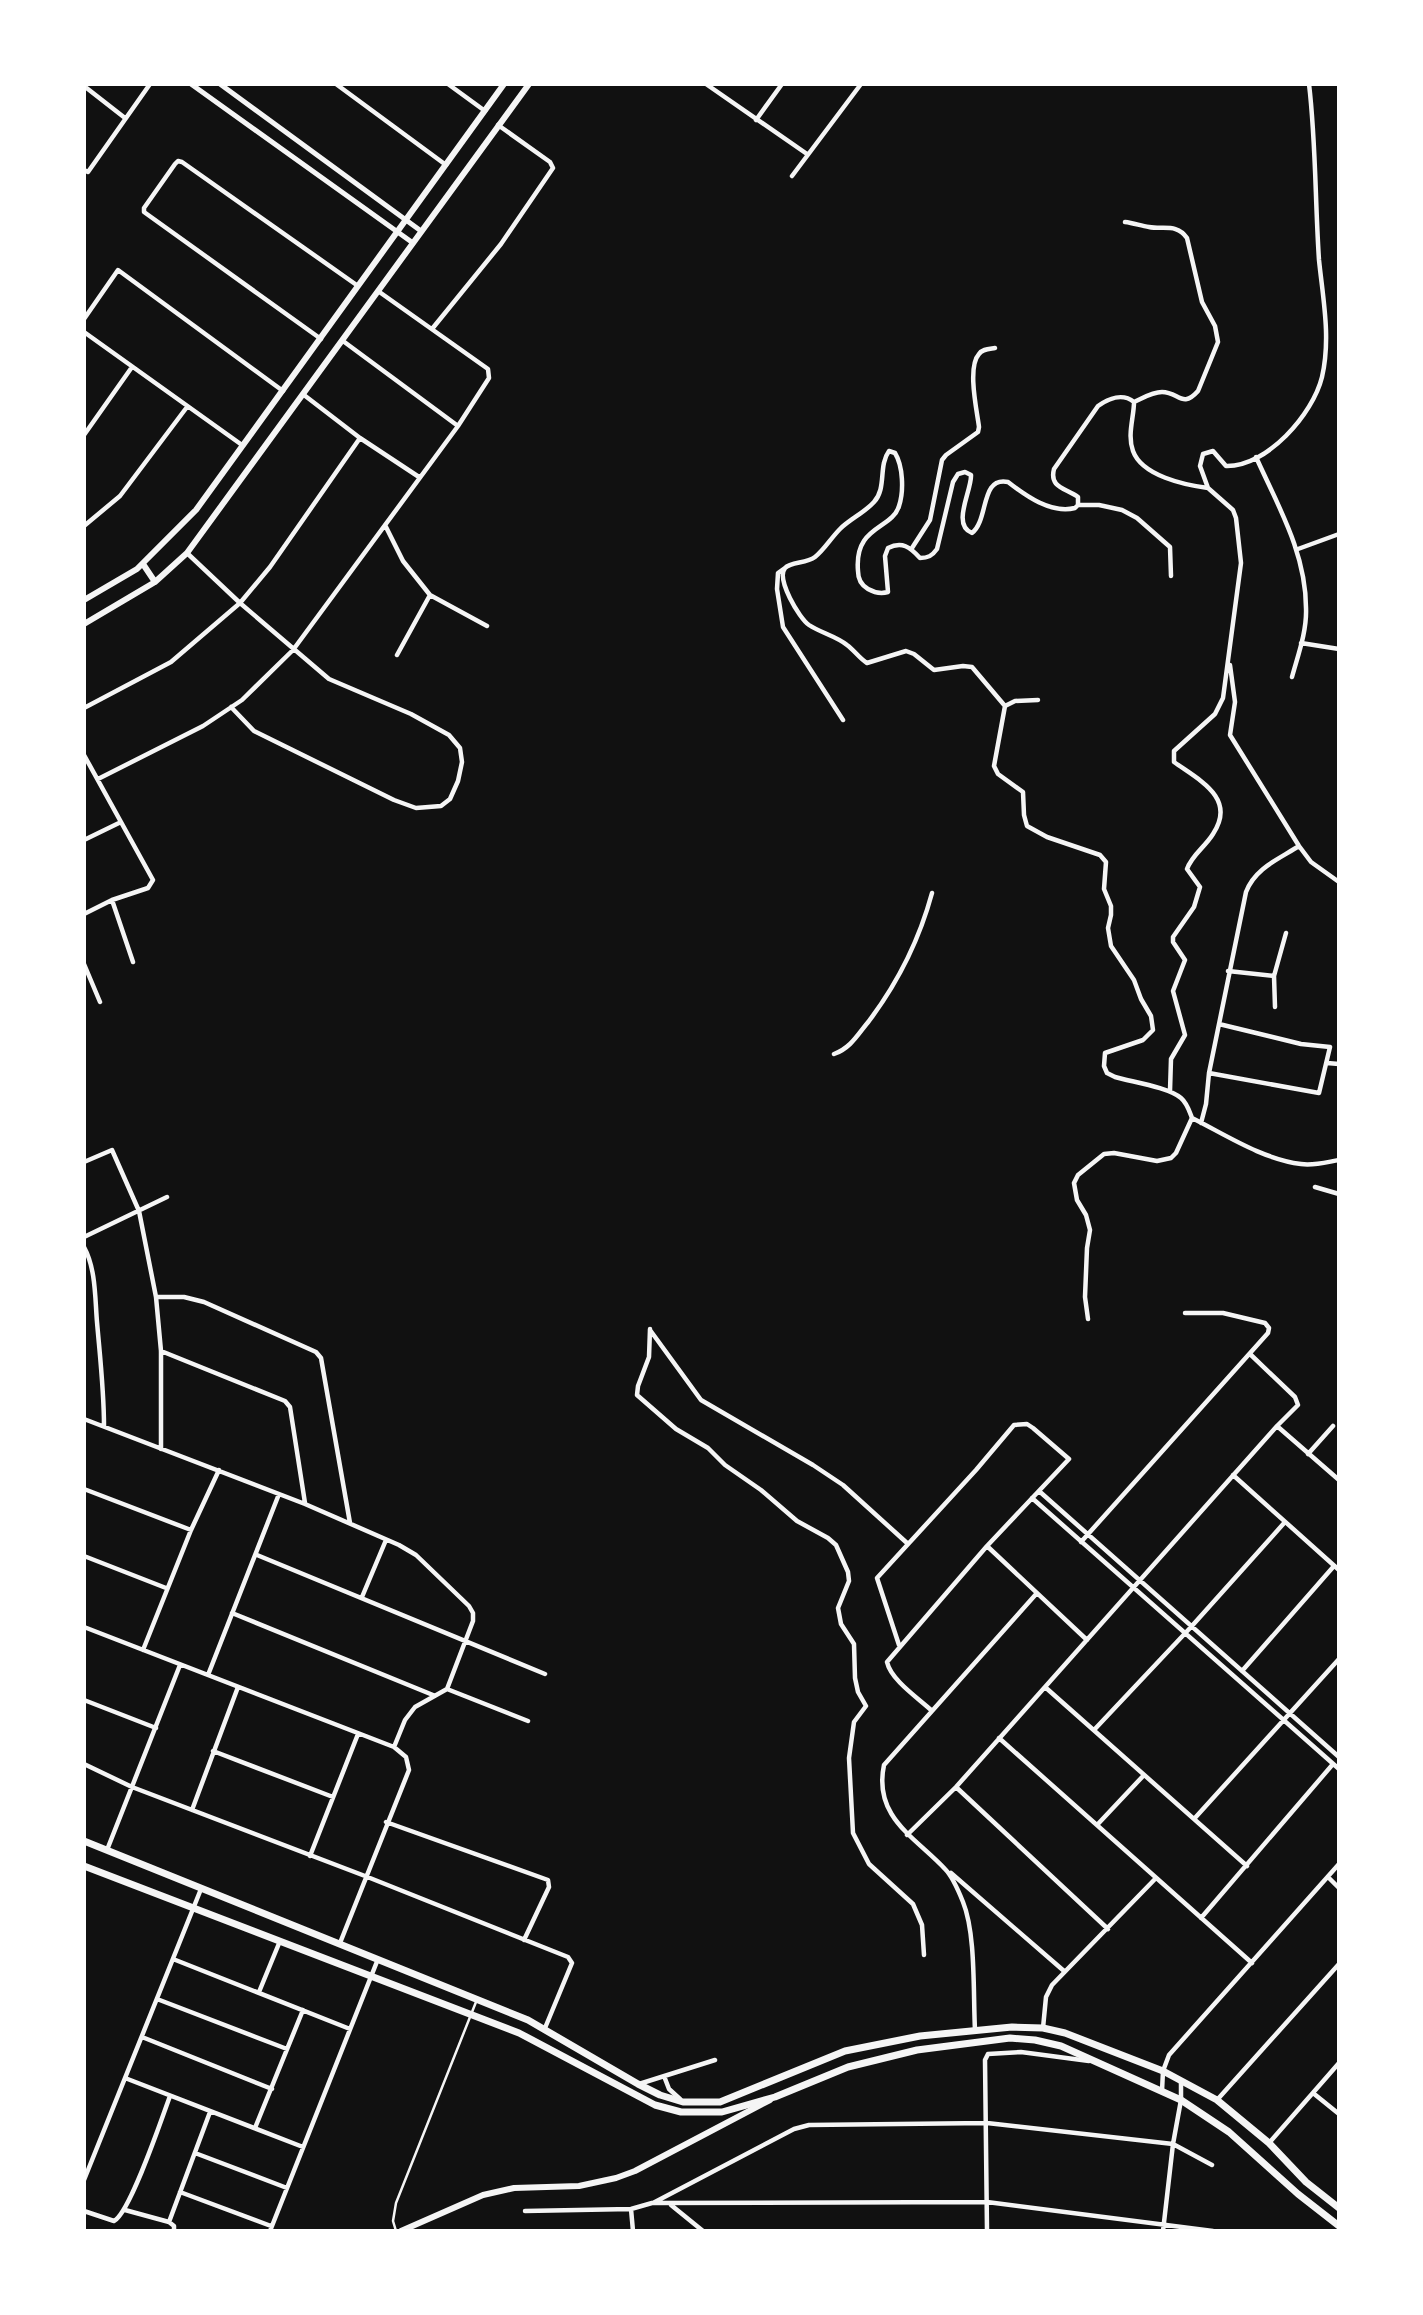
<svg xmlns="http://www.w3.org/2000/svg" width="1423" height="2315" font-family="'Sofia Sans Condensed',sans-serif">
  <rect width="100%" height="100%" fill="#111"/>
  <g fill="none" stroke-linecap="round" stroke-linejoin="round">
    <!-- service -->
    <path stroke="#f5f5f5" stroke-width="2.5" d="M 396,2231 L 393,2221 L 396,2203 L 476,2002"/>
    <!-- minor -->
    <path stroke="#f5f5f5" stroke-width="4.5" d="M 336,84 L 446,165
      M 448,84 L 485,111
      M 706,84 L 807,154
      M 84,86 L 125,118
      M 756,120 L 782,84
      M 84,170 L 88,172 L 150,84
      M 792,176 L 861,84
      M 1125,222 C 1134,223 1141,226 1149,227 C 1163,230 1177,223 1187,238 L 1202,302 L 1215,326 L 1218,342 L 1198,391 C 1182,409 1179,392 1162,392 C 1152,392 1143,398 1134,402
      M 84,319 L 118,270 L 283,391
      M 432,329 L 501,244 L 553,168 L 550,162 L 498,125
      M 84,332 L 242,445
      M 321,339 L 144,212 L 144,208 L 175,164 L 178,161 L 182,162 L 358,286
      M 343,341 L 458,426
      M 304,395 L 360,438 L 419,477
      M 1134,402 C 1134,417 1127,435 1133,451 C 1142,476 1185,485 1208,488
      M 84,435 L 132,367
      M 1256,457 C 1278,506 1306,553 1306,608 C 1307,631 1298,655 1292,677
      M 1208,488 L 1200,466 L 1203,454 L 1213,451 L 1226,466 C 1267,467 1313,414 1322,377 C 1331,338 1323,299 1319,260 C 1315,201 1316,142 1309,84
      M 1078,505 L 1099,505 L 1122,510 L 1137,518 L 1170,547 L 1171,576
      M 385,525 L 403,561 L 430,595 L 487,626
      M 84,526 L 120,496 L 187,407
      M 912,548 L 930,520 L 942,460 L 946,455 L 978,432 L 979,427 C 977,411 967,367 979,354 C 982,349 989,349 995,348
      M 1298,549 L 1339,534
      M 187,553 L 240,603 L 329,679 L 411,714 L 449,735 L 460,748 L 462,762 L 458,781 L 450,799 L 441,806 L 416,808 L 394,800 L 254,731 L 231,707
      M 785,568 L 778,573 L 777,589 L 783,627 L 843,720
      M 1301,643 L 1339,649
      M 397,655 L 430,595
      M 1230,665 L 1235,702 L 1230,735 L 1299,846 L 1311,862 L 1339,882
      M 1005,706 L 1015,701 L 1038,700
      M 84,708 L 171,662 L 240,603 L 270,567 L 360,438
      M 84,755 L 153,880 L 148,888 L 112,900 L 84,914
      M 98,779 L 203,726 L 242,700 L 293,650 L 458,426 L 489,378 L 488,369 L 378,291
      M 84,840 L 121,822
      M 112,900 L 133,962
      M 84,964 L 100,1002
      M 1228,971 L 1274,976 L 1275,1007
      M 1274,976 L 1286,933
      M 834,1054 C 851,1048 858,1034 869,1021 C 899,981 919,941 932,893
      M 1327,1063 L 1339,1064
      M 1209,1073 L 1319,1093 L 1330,1047 L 1301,1044 L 1219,1024
      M 1170,1091 L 1171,1059 L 1185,1035 L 1173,991 L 1185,960 L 1173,942 L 1173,937 L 1194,907 L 1200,887 L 1187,869 C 1192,855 1205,847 1213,834 C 1237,798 1199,780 1174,762 L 1174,751 L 1215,714 L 1223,698 L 1241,563 L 1236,518 L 1233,510 L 1208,488
      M 1192,1118 C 1226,1135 1262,1159 1301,1164 C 1314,1166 1327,1162 1339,1160
      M 1201,1123 L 1206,1104 L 1209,1073 L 1246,892 C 1255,868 1279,859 1299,846
      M 84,1162 L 112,1150 L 139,1211 L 156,1297 L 161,1351 L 161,1449
      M 1315,1187 L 1339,1194
      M 84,1237 L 167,1197
      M 84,1247 C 96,1269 95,1299 97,1322 C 100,1357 104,1391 104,1426
      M 156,1297 L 184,1297 L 204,1302 L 316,1352 L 321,1358 L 350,1523
      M 1088,1319 L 1085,1297 L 1087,1248 L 1090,1230 L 1086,1215 L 1077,1200 L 1074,1183 L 1078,1175 L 1104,1154 L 1114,1153 L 1157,1161 L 1171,1158 L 1176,1153 L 1192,1118 C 1189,1110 1187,1103 1181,1098 C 1168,1087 1132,1082 1115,1077 L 1107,1073 L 1104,1066 L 1105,1053 L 1143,1040 L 1153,1030 L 1151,1016 L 1141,999 L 1134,980 L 1111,946 L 1108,928 L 1111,915 L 1111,906 L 1104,889 L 1106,862 L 1100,855 L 1047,837 L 1027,826 L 1024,815 L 1023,792 L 998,774 L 994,766 L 1005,706 L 972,667 L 963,666 L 934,670 L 914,654 L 906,651 L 867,663 C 859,658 855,651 847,645 C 836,636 821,633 809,625 C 799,618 776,579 785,568 C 791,561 806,564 815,557 C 824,550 831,538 840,529 C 850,519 864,513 874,502 C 887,488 878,466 889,451 L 895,453 C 903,466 904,491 899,506 C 892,530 854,525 858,571 C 858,579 861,585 868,589 C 875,593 881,594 888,592 L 885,556 L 888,548 C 902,541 910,547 920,558 C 928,558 932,556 937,549 L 953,482 L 958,474 L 965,472 L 971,475 C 972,490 951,525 972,533 C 989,520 980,476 1008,482 C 1026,496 1051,514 1075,508 L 1078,505 L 1078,497 C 1066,488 1049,488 1054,469 L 1098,406 C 1109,398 1123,393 1134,402
      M 650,1329 L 649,1357 L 638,1386 L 637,1395 L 676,1429 L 708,1448 L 725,1465 L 761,1490 L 797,1521 L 828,1538 L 836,1545 L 848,1572 L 849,1581 L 838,1608 L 841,1624 L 854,1644 L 855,1678 L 858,1692 L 866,1706 L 854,1722 L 849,1758 L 853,1833 L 869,1864 L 913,1904 L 922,1925 L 924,1955
      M 650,1330 L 701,1400 L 813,1465 L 843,1485 L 907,1543
      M 161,1351 L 285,1401 L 290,1407 L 305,1503
      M 84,1419 L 305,1504 L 399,1545 L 416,1555 L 469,1606 L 473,1613 L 473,1621 L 447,1689 L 415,1707 L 405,1720 L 394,1747 L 406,1757 L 409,1770 L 340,1943
      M 1277,1426 L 1339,1480
      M 1308,1454 L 1333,1426
      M 1233,1475 L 1339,1570
      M 84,1489 L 191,1530
      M 1039,1491 L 1339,1757
      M 1032,1498 L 1339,1769
      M 1081,1542 L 1268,1333 L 1269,1328 L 1265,1323 L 1223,1313 L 1185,1313
      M 987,1546 L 1087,1640
      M 257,1555 L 545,1674
      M 84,1556 L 166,1588
      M 362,1597 L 386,1540
      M 232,1613 L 433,1695
      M 84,1627 L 394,1747
      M 899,1645 L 877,1578 L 976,1470 L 1014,1425 L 1027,1424 L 1033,1428 L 1069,1459 L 987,1546 L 887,1662 C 891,1680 918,1698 931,1710
      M 143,1650 L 191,1530 L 219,1470
      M 1242,1671 L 1334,1566
      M 208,1675 L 279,1494
      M 1045,1687 L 1247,1866
      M 447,1689 L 528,1721
      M 84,1700 L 156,1728
      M 1094,1730 L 1191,1627 L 1285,1522
      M 999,1738 L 1252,1963
      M 213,1751 L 333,1797
      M 84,1764 L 132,1787 L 365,1876 L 568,1957 L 572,1963 L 545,2028
      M 956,1787 L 1108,1929
      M 192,1810 L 238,1687
      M 1194,1819 L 1339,1659
      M 386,1822 L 548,1880 L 549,1887 L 524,1940
      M 1097,1825 L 1144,1775
      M 907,1835 L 956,1787 L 1277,1426 L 1298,1405 L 1295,1397 L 1250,1354
      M 107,1850 L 180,1665
      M 310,1856 L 358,1734
      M 951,1873 L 1064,1971
      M 1328,1877 L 1339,1888
      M 1201,1918 L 1333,1764
      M 173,1959 L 350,2029
      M 259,1992 L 280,1941
      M 157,1999 L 287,2049
      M 1043,2028 L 1046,1997 L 1052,1985 L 1156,1878
      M 975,2030 C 973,1993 976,1934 963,1902 C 959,1892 953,1877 945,1869 C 915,1837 873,1817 884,1765 L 1037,1593
      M 142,2037 L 272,2089
      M 664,2076 L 669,2089 L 680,2099
      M 125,2078 L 303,2147
      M 639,2084 L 715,2060
      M 1162,2091 L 1163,2071 L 1169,2055 L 1339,1864
      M 1313,2093 L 1339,2114
      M 1217,2100 L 1339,1964
      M 255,2128 L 303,2010
      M 1269,2143 L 1339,2063
      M 195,2153 L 287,2188
      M 84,2180 L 201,1889
      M 180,2192 L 271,2226
      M 653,2203 L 794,2129 L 809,2125 L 987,2123 L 1173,2144 L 1212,2165
      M 671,2205 L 703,2231
      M 631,2209 L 633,2231
      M 125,2210 L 169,2222 L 174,2226 L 174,2231
      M 84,2211 L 114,2221 C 130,2213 162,2118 170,2096
      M 525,2211 L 631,2209 L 652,2203 L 987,2202 L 1213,2231
      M 169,2222 L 210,2112
      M 270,2231 L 378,1959
      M 987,2231 L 985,2060 L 988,2054 L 1021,2052 L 1089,2061
      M 1163,2231 L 1173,2144 L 1181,2100 L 1181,2082"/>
    <!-- tertiary -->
    <path stroke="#f5f5f5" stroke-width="5" d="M 191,84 L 413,243
      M 220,84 L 421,231"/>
    <!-- secondary -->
    <path stroke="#f5f5f5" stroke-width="6" d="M 143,564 L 155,582
      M 84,600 L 137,569 L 196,510 L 504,84
      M 84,624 L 155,582 L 187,553 L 529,84
      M 401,2231 L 483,2195 L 514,2188 L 579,2186 L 616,2178 L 635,2171 L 770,2100"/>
    <!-- primary -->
    <path stroke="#f5f5f5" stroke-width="7" d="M 84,1841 L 528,2020 L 638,2084 L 660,2095 L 683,2102 L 720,2102 L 845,2051 L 920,2036 L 1012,2027 L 1043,2028 L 1065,2033 L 1163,2071 L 1217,2100 L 1269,2143 L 1306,2182 L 1339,2208
      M 84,1866 L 519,2033 L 655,2105 L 681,2112 L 722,2112 L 775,2097 L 848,2067 L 917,2050 L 1010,2038 L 1035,2040 L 1061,2046 L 1181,2100 L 1229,2132 L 1298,2194 L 1339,2226"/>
  </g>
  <!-- border -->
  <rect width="1423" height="2315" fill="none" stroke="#ffffff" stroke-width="172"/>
</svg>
